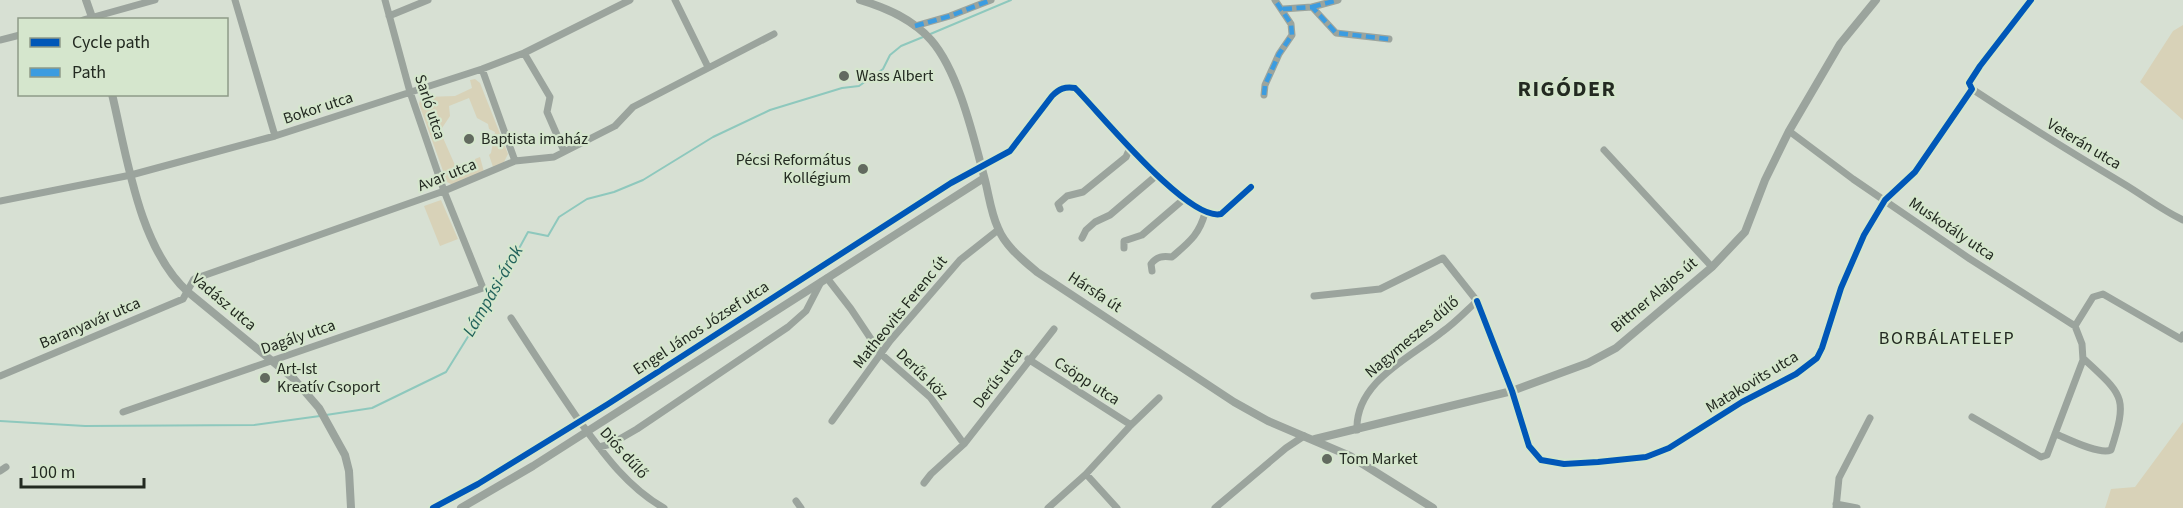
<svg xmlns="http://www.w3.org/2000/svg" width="2183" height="508" font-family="'Source Sans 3',sans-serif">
  <rect width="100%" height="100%" fill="#d7e0d3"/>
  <!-- green -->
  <path fill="#d8d2b8" d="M 2183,25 L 2183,120 L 2140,82 L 2173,31 Z
    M 475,79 L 480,83 L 508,154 L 504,162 L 493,167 L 489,155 L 491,153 L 495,132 L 489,129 L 488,124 L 477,118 L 469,98 L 449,106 L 450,116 L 440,131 L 458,172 L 476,168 L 475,159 L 480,157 L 484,172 L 453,185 L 447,182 L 419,104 L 420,100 L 425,97 L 455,96 L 472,88 L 470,80 Z
    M 441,200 L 458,239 L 440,246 L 424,206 Z
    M 2183,422 L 2183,508 L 2105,508 L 2111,489 L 2135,487 Z"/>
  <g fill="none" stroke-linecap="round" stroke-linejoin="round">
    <!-- stream -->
    <path stroke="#8ec8bd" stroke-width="2" d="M 928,35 L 1011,0
      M 326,415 L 372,408 L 446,372 L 492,298 L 528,232 L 548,236 L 559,217 L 587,199 L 614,192 L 643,180 L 713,137 L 770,110 L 842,88 L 859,86 L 883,69 L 890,55 L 901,46 L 923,37
      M 0,421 L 85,426 L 254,425 L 320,416"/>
    <!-- minor -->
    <path stroke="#9ba49d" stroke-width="7" d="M 235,0 L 275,136
      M 675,0 L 708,67
      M 1312,7 L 1338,0
      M 1283,9 L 1312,7 L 1336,33 L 1389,39
      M 389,16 L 428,0
      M 83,20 L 155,0
      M 915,26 L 950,16 L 991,0
      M 0,40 L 20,35
      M 524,53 L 550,97 L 547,112 L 564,151
      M 482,69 L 515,161
      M 1972,89 C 2022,122 2072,153 2124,184 C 2144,196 2162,210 2183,220
      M 1264,95 L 1265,85 L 1279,54 L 1292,35 L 1291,24 L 1275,0
      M 1789,131 L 1853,179 L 1970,259 L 2075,326 L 2082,344 L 2083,360 L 2047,455 L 2041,457 L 1972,417
      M 1604,150 L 1712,267
      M 981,167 L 1010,151 L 1052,96 C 1059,89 1065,86 1075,88 C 1100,113 1188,222 1221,214 L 1251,187
      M 0,201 L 131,175 L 275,136 L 482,69 L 524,53 L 630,0
      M 1060,209 L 1058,204 L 1067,196 L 1083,192 L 1126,157 L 1130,148
      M 1082,238 L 1086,230 L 1095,222 L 1110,215 L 1157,175
      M 1124,248 L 1124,241 L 1142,235 L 1184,199
      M 1152,271 L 1151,264 C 1157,256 1163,256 1172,257 C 1189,242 1199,235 1205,213
      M 827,278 L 851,309 L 881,354 L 930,397 L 964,444
      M 1314,296 L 1380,289 L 1443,258 L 1477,301 C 1466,311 1455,323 1442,332 C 1410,358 1355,382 1357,430
      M 1477,301 L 1512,391 L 1529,446 L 1541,460 L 1564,464 L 1598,462 L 1646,457 L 1669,448 L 1742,402 L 1796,374 L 1817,358 L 1822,348 L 1841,288 L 1864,235 L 1885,200 L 1915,172 L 1972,89 L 1969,83 L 1980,66 L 2031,0
      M 511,318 C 533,352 555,386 578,419 C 603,453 627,487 664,508
      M 2075,326 L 2093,297 L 2103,294 L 2181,339 L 2183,335
      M 1028,359 L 1131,425
      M 0,376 L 183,299 L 194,279 L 444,191 L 515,161 L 554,157 L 615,126 L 633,107 L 774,34
      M 123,412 L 483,288 L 444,191 L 410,92 L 385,0
      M 832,421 L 890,341 L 960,260 L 998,230
      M 2056,434 C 2068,439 2099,455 2111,450 C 2129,395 2122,395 2083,358
      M 599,447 L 611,444 L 637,429 L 788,327 L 806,311 L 821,282
      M 0,471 L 6,467
      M 1086,474 L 1117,508
      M 924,483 L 931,474 L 964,444 L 1054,329
      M 796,501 L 801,508
      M 1836,504 L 1857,508
      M 1048,508 L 1086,474 L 1131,425 L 1159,398
      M 1215,508 L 1286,448 L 1304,436
      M 1836,508 L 1839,478 L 1870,418"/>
    <!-- tertiary -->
    <path stroke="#9ba49d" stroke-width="8" d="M 86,0 L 93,20
      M 860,0 C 887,8 912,19 931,40 C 959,72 974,139 985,180 C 989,196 991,213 998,228 C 1005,246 1023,260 1037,272 L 1234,402 L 1268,421 L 1350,456 L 1433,508
      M 112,94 C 127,157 139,248 188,292 L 294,379 L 319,408 L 345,455 L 349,471 L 351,508
      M 1315,439 L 1512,391 L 1588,363 L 1616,348 L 1712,267 L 1745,232 L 1765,180 L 1789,131 L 1840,44 L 1876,0
      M 433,508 L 478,484 L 608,404 L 951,183 L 981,167
      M 461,508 L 533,466 L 984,178"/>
    <!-- quiet -->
    <path stroke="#3c9ce0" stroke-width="4.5" stroke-dasharray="9 4.5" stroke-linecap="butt" d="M 1312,7 L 1338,0
      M 1283,9 L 1312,7 L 1336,33 L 1389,39
      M 915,26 L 950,16 L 991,0
      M 1264,95 L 1265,85 L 1279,54 L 1292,35 L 1291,24 L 1275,0"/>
    <defs>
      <path id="cycleway" d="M 1477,301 L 1512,391 L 1529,446 L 1541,460 L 1564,464 L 1598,462 L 1646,457 L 1669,448 L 1742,402 L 1796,374 L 1817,358 L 1822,348 L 1841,288 L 1864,235 L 1885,200 L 1915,172 L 1972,89 L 1969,83 L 1980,66 L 2031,0
        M 433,508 L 478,484 L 608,404 L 951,183 L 1010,151 L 1052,96 C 1059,89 1065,86 1075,88 C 1100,113 1188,222 1221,214 L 1251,187"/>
    </defs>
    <!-- cycleway casing -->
    <use href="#cycleway" stroke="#d5e6cd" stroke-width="10"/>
    <!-- cycleway -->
    <use href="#cycleway" stroke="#0057b8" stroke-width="6"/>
  </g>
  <!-- markers -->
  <g fill="#626a5f" stroke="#d5e6cd" stroke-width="2">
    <circle cx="844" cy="76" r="6"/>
    <circle cx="469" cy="139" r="6"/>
    <circle cx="863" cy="169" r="6"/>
    <circle cx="265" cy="378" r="6"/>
    <circle cx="1327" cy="459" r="6"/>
  </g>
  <g text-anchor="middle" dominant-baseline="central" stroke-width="4.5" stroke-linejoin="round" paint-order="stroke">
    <!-- poi labels -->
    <g font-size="16" fill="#232a21" stroke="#d5e6cd" text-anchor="start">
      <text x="856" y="76">Wass Albert</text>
      <text x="481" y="139">Baptista imaház</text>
      <text x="851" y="160" text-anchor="end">Pécsi Református<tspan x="851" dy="18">Kollégium</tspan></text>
      <text x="277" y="369">Art-Ist<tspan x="277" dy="18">Kreatív Csoport</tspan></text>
      <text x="1339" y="459">Tom Market</text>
    </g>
    <!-- street labels -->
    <g font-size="16" fill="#232a21" stroke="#d5e6cd">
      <text transform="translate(430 107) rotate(72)">Sarló utca</text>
      <text transform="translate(318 108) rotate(-18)">Bokor utca</text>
      <text transform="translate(2084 144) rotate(31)">Veterán utca</text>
      <text transform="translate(447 175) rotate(-22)">Avar utca</text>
      <text transform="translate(1952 229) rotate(34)">Muskotály utca</text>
      <text transform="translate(1095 292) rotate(33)">Hársfa út</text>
      <text transform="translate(1654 295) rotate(-40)">Bittner Alajos út</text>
      <text transform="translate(224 302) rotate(40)">Vadász utca</text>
      <text transform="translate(900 312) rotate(-51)">Matheovits Ferenc út</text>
      <text transform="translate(90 323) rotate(-23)">Baranyavár utca</text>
      <text transform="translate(701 328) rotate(-33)">Engel János József utca</text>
      <text transform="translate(298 337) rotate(-19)">Dagály utca</text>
      <text transform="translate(1412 337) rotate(-40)">Nagymeszes dűlő</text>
      <text transform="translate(922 374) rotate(44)">Derűs köz</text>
      <text transform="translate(998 378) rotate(-53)">Derűs utca</text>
      <text transform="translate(1087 381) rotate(33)">Csöpp utca</text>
      <text transform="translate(1752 382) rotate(-31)">Matakovits utca</text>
      <text transform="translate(624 453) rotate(48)">Diós dűlő</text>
    </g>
    <!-- water labels -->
    <g font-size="18" font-style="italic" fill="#21625b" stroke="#d5e6cd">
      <text transform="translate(493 291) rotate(-60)">Lámpási-árok</text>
    </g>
    <!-- neighbourhood labels -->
    <g font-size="18" letter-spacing="1.5" fill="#232a21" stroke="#d5e6cd">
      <text x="1947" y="338">BORBÁLATELEP</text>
    </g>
    <!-- district labels -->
    <g font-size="22" font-weight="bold" letter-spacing="1.5" fill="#232a21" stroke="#d5e6cd">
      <text x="1567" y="89">RIGÓDER</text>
    </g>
  </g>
  <!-- legend -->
  <rect x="18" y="18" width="210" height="78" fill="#d5e6cd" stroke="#8e9b88" stroke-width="1.5"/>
  <rect x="30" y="38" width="30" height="9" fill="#0057b8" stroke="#8e9b88" stroke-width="1.5"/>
  <text x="72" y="48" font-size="18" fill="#232a21">Cycle path</text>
  <rect x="30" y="68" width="30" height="9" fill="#3c9ce0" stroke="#8e9b88" stroke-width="1.5"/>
  <text x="72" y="78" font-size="18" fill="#232a21">Path</text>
  <!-- scale -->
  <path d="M21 478v9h123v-9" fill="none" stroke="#232a21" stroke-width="3"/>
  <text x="30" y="478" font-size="18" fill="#232a21" stroke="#d5e6cd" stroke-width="4.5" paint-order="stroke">100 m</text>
</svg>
